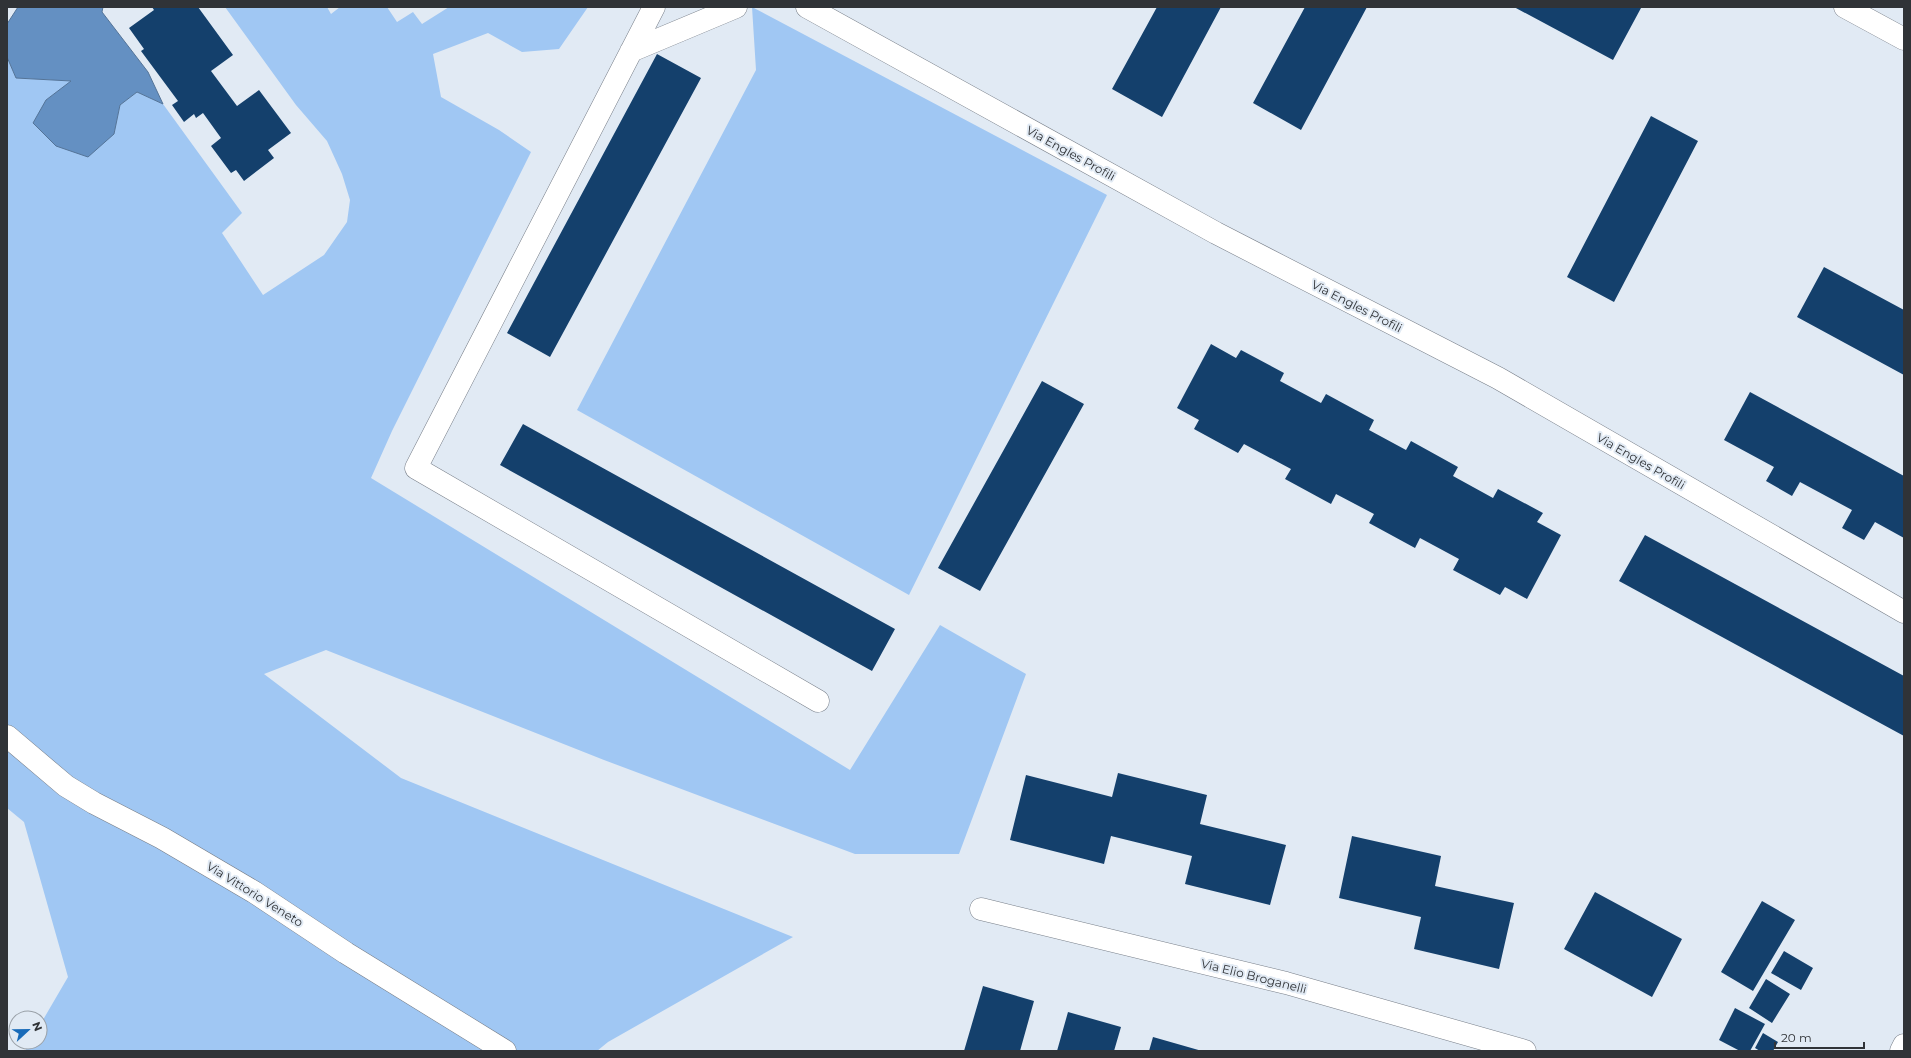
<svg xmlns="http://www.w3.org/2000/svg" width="1911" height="1058" font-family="Montserrat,sans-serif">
  <rect width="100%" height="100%" fill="#e1eaf4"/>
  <!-- green -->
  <path fill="#a0c7f3" d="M 225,7 L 327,7 L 331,14 L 340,7 L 387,7 L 397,22 L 413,12 L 422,24 L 449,7 L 588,7 L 559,49 L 522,52 L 488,33 L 433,54 L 441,97 L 499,130 L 531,152 L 392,431 L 371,478 L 850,770 L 940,625 L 1026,674 L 959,854 L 855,854 L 604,760 L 326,650 L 264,674 L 401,778 L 793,937 L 608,1042 L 597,1051 L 25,1051 L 30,1042 L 40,1042 L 40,1025 L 68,977 L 24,822 L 7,808 L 7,57 L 16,78 L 72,81 L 46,100 L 114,134 L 120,105 L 137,92 L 163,104 L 242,213 L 222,233 L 263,295 L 324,255 L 347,222 L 350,200 L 342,174 L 327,141 L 296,105 Z
    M 752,7 L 1107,195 L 909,595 L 577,410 L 756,70 Z"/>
  <!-- water -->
  <path fill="#6490c2" stroke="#547498" d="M 18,7 L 103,7 L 102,12 L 148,72 L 163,104 L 137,92 L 120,105 L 114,134 L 88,157 L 56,146 L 33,123 L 46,100 L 71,81 L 16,78 L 7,57 L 7,24 Z"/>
  <!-- building -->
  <path fill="#14406c" d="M 152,7 L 198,7 L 233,55 L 211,71 L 237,106 L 259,90 L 291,133 L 268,150 L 274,158 L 244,181 L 236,170 L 231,173 L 211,146 L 221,138 L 203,113 L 196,118 L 194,114 L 184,122 L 172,105 L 178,101 L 141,51 L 144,49 L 129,28 L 154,10 Z
    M 1157,7 L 1221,7 L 1162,117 L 1112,89 Z
    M 1305,7 L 1367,7 L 1301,130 L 1253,103 Z
    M 1514,7 L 1640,7 L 1641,8 L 1613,60 Z
    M 657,54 L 701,78 L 550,357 L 507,333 Z
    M 1651,116 L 1698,141 L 1614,302 L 1567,277 Z
    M 1824,267 L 1904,310 L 1904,375 L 1797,317 Z
    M 1211,344 L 1236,358 L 1241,350 L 1284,373 L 1280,381 L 1321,403 L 1326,394 L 1374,420 L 1369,430 L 1406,450 L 1411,441 L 1458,467 L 1453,476 L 1493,498 L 1498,489 L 1543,513 L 1537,522 L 1561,535 L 1527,599 L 1505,587 L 1500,595 L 1453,570 L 1459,559 L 1420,538 L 1415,548 L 1369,523 L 1374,514 L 1336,494 L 1331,504 L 1285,479 L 1291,469 L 1244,444 L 1238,453 L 1194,429 L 1199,420 L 1177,408 Z
    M 1042,381 L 1084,404 L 980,591 L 938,568 Z
    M 1750,392 L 1904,476 L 1904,538 L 1875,522 L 1864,540 L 1842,528 L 1852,510 L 1800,482 L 1792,496 L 1766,481 L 1774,467 L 1724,440 Z
    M 523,424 L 895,629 L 872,671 L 500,465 Z
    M 1645,535 L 1904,676 L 1904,736 L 1619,581 Z
    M 1118,773 L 1207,795 L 1200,824 L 1286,845 L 1270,905 L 1185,884 L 1192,856 L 1111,836 L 1104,864 L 1010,840 L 1026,775 L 1112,797 Z
    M 1352,836 L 1441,856 L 1435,886 L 1514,903 L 1499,969 L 1414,949 L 1421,917 L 1339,898 Z
    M 1595,892 L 1682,939 L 1652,997 L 1564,949 Z
    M 1762,901 L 1795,920 L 1753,991 L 1721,972 Z
    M 1784,951 L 1813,968 L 1801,990 L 1771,973 Z
    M 1766,979 L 1790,994 L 1772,1023 L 1749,1008 Z
    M 983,986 L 1034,1001 L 1020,1051 L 964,1051 Z
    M 1735,1008 L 1765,1024 L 1750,1051 L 1740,1051 L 1719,1040 Z
    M 1068,1012 L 1121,1027 L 1114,1051 L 1057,1051 Z
    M 1763,1033 L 1778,1042 L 1773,1051 L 1760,1051 L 1755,1048 Z
    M 1153,1037 L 1202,1051 L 1149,1051 Z"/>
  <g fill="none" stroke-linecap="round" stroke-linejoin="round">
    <defs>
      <path id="minor" d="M 654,7 L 416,468 L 818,701
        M 807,7 L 1216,233 L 1498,378 L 1904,612
        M 631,51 L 736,7
        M 7,736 L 66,786 L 94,803 L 162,838 L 254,892 L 346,953 L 505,1051
        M 981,909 L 1286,983 L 1525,1051
        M 1901,1051 L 1904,1045"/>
      <path id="secondary" d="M 1845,7 L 1904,39"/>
    </defs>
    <!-- minor casing -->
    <use href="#minor" stroke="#777e88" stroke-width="23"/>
    <!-- secondary casing -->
    <use href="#secondary" stroke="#777e88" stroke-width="23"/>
    <!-- minor -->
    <use href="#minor" stroke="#fff" stroke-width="22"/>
    <!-- secondary -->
    <use href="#secondary" stroke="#fff" stroke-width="22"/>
  </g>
  <g text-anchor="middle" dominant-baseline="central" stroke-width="4" stroke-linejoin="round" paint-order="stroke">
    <!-- street labels -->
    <g font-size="12" fill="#303337" stroke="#e1eaf4">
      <text transform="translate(1071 153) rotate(29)">Via Engles Profili</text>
      <text transform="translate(1357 306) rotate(27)">Via Engles Profili</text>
      <text transform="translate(1641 461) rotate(30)">Via Engles Profili</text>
      <text transform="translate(255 894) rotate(32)">Via Vittorio Veneto</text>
      <text transform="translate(1254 976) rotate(14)">Via Elio Broganelli</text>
    </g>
  </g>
  <!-- border -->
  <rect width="1911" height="1058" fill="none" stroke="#303337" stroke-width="16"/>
  <!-- north arrow -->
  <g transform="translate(28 1030) rotate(68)"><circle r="19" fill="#e1eaf4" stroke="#9aa1a8"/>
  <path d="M0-3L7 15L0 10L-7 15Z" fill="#186bb9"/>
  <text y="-6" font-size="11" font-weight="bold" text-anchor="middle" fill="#303337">N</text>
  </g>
  <!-- scale -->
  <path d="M1775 1042v6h89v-6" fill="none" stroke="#303337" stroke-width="2"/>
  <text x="1781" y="1042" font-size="12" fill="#303337" stroke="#e1eaf4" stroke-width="3" paint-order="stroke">20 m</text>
</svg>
